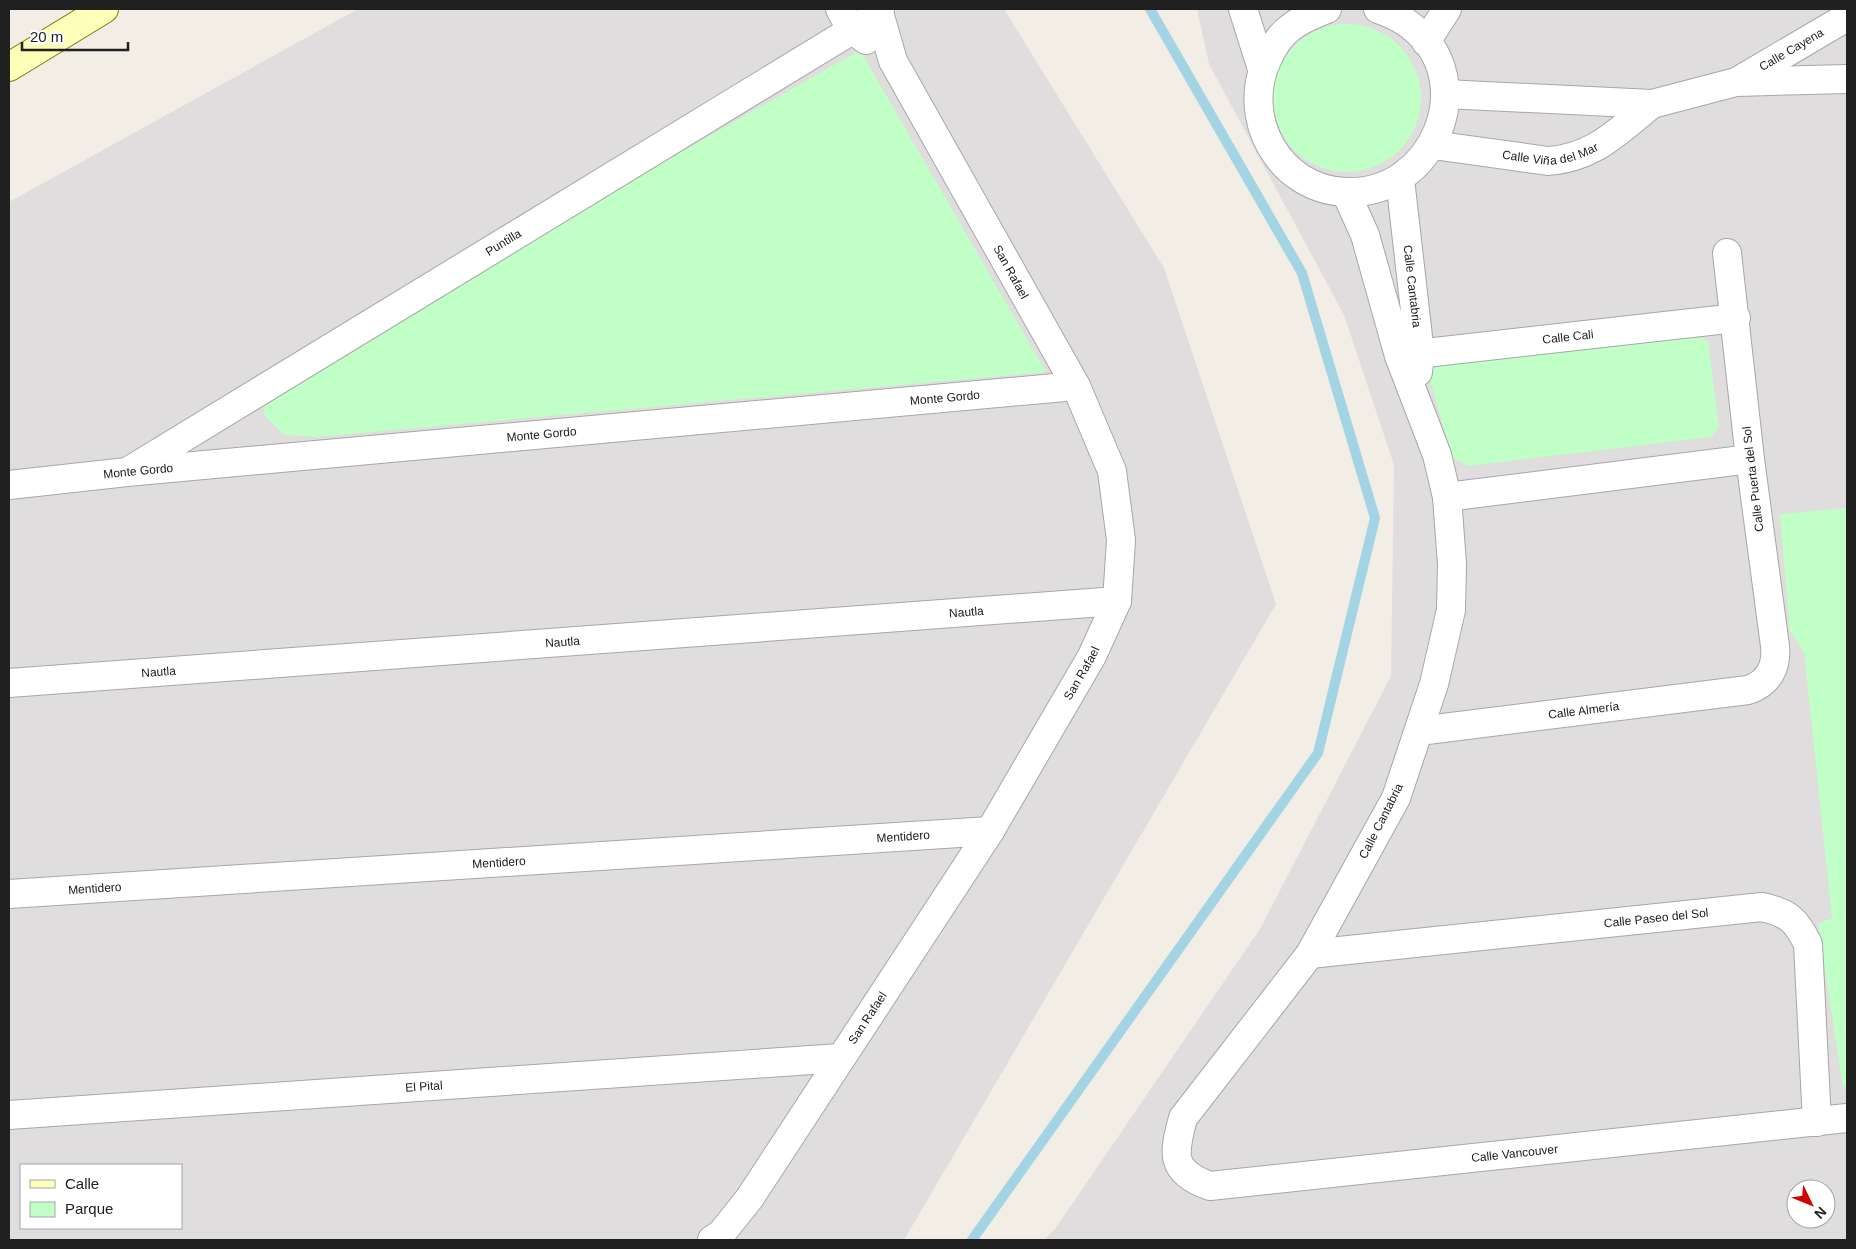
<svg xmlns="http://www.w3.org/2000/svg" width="1856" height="1249" font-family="Arial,sans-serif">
  <rect width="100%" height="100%" fill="#f2eee6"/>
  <!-- residential -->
  <path fill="#dfdddd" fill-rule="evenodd" d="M 358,9 L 1004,9 L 1164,268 L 1276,604 L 904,1240 L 9,1240 L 9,202 ZM 21,1165 L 181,1165 L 181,1228 L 21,1228 Z
    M 1197,9 L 1847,9 L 1847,1240 L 1044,1240 L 1055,1229 L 1260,929 L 1391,676 L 1394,465 L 1344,315 L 1209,64 ZM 1796,1189 L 1826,1189 L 1826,1219 L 1796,1219 Z"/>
  <!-- park -->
  <path fill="#c0ffc5" d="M1273 98a74 74 0 1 1 148 0a74 74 0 1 1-148 0Z
    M 860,50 L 1046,372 L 315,437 L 283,434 L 264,415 L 265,390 Z
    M 1694,333 L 1708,341 L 1719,427 L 1711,437 L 1468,466 L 1452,457 L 1428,373 L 1437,364 Z
    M 1847,508 L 1847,1087 L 1843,1087 L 1818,924 L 1832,918 L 1804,652 L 1790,631 L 1780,514 Z"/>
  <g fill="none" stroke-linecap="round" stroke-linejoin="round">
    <!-- stream -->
    <path stroke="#a3d4e3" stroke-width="10" d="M 972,1240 L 1318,753 L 1375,518 L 1302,273 L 1150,9"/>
    <defs>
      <g id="minor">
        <path d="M 840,9 L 851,29 L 866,40"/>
        <path d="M 1243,9 L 1262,69"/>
        <path d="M 1327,9 C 1314,14 1301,19 1290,28 C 1280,35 1273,47 1268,58 C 1239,117 1279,190 1346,192 C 1433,196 1482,81 1411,26 C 1401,18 1390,13 1378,9"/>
        <path d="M 1426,42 L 1447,9"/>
        <path id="s1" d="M 1738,81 L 1847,17"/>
        <path d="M 1445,94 L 1652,104 L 1736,82 L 1847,79"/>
        <path id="s2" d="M 1433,145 L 1548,161 C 1594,158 1618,131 1652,104"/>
        <path id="s3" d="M 1400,179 L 1420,354 L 1418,372"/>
        <path id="s4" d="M 1346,193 L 1365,235 L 1399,356 L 1437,455 L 1447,497 L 1452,564 L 1451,610 L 1434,684 L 1396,798 L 1310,954 L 1183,1118 C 1173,1155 1170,1171 1210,1186 L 1847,1118"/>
        <path id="s5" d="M 1399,356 L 1736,318"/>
        <path id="s6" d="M 132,469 L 880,13"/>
        <path id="s7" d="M 9,485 L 127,472 L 1076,386"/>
        <path d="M 1447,497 L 1750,459"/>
        <path id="s8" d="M 9,683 L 1117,601"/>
        <path id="s9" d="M 1419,731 L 1748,690 C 1769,683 1777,667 1775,646 L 1750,459 L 1727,253"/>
        <path id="s10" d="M 9,894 L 990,831"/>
        <path id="s11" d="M 1310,954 L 1762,907 C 1789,913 1796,920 1808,944 L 1817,1122"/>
        <path id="s12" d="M 9,1115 L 840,1058"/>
        <path id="s13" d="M 712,1240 L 721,1234 L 749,1199 L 990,831 L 1092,656 L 1117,601 L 1121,540 L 1112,471 L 1076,386 L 893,61 L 878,9"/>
      </g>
      <path id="secondary" d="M 9,67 L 104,9"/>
    </defs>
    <!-- minor casing -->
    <use href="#minor" stroke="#a7a7a7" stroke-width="30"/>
    <!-- secondary casing -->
    <use href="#secondary" stroke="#717f00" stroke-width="30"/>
    <!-- minor -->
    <use href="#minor" stroke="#fff" stroke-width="28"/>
    <!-- secondary -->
    <use href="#secondary" stroke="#fbffb7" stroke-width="28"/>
  </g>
  <g text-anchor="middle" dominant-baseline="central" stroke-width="4.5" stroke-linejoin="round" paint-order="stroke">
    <!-- street labels -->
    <g font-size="12" fill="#202020" stroke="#fff">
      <text stroke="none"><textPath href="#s1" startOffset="62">Calle Cayena</textPath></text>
      <text stroke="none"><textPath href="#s2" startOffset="119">Calle Viña del Mar</textPath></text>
      <text stroke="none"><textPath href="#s6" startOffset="435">Puntilla</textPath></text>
      <text transform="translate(1011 272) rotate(61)">San Rafael</text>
      <text stroke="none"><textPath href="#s3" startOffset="108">Calle Cantabria</textPath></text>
      <text stroke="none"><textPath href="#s5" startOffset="170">Calle Cali</textPath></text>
      <text stroke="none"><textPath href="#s7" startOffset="940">Monte Gordo</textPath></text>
      <text stroke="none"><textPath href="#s7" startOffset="535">Monte Gordo</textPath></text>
      <text stroke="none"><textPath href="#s7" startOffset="130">Monte Gordo</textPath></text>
      <text transform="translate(1753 479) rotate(-97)">Calle Puerta del Sol</text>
      <text stroke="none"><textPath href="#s8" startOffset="960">Nautla</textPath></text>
      <text stroke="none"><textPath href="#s8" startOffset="555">Nautla</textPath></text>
      <text stroke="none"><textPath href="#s8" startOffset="150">Nautla</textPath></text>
      <text stroke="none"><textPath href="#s13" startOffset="678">San Rafael</textPath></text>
      <text stroke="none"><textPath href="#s9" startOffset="166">Calle Almería</textPath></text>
      <text transform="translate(1381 821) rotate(-63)">Calle Cantabria</text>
      <text stroke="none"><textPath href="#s10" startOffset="896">Mentidero</textPath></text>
      <text stroke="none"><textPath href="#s10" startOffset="491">Mentidero</textPath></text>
      <text stroke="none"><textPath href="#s10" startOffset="86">Mentidero</textPath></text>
      <text stroke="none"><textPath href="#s11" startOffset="348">Calle Paseo del Sol</textPath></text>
      <text stroke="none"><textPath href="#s13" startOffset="272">San Rafael</textPath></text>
      <text stroke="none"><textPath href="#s12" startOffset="416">El Pital</textPath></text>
      <text stroke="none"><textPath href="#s4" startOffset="1408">Calle Vancouver</textPath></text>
    </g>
  </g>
  <!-- border -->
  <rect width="1856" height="1249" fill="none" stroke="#202020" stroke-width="20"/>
  <!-- legend -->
  <rect x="20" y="1164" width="162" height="65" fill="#ffffff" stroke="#a6a6a6"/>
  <rect x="30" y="1180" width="25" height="8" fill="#fbffb7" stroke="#a6a6a6"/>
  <text x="65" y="1189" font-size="15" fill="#202020">Calle</text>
  <rect x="30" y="1202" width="25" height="15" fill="#c0ffc5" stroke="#a6a6a6"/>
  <text x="65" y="1214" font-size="15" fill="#202020">Parque</text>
  <!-- north arrow -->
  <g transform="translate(1811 1204) rotate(133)"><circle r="24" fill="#ffffff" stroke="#a6a6a6"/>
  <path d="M0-4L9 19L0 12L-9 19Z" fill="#d10100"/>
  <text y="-8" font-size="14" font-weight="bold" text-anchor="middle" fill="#202020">N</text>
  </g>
  <!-- scale -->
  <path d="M22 42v8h106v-8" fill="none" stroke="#202020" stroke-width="2.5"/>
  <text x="30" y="42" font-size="15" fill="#202020" stroke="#ffffff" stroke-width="4" paint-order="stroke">20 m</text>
</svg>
